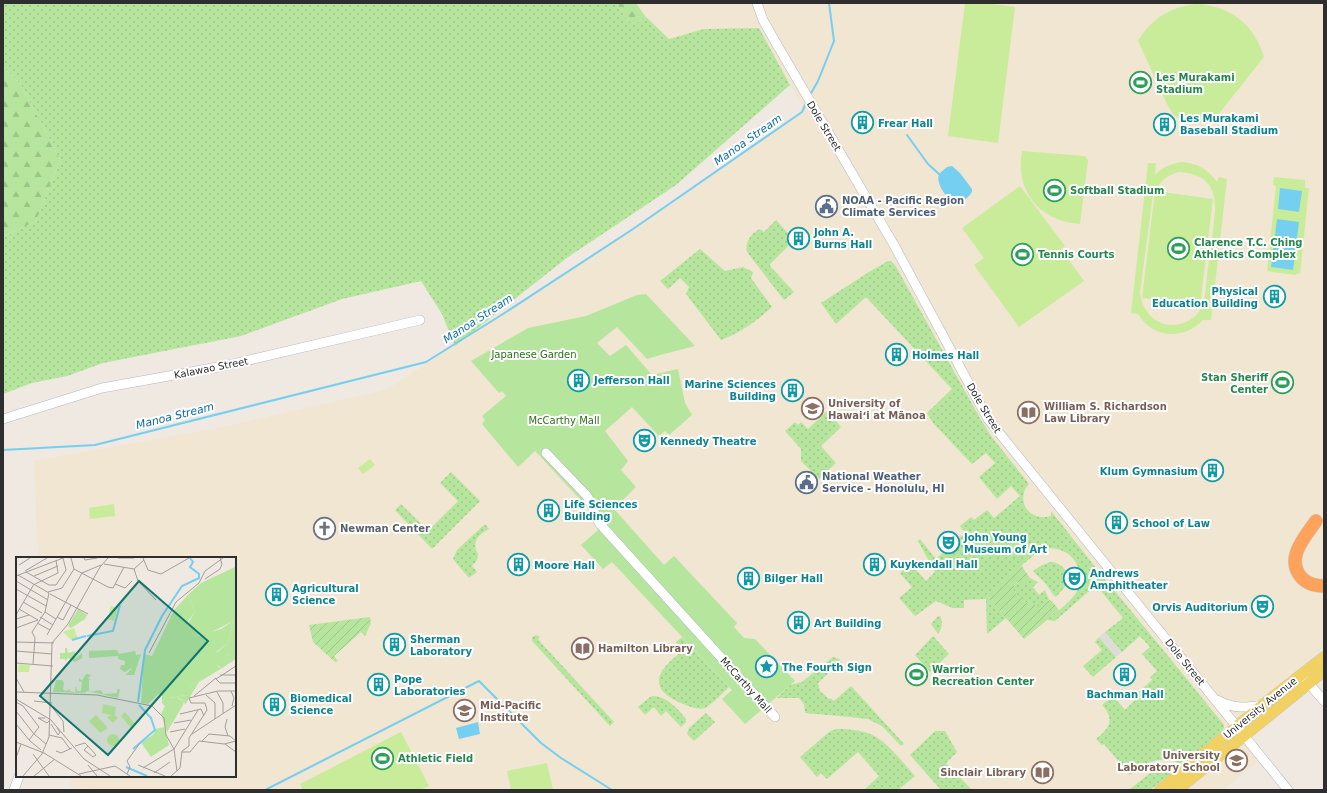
<svg xmlns="http://www.w3.org/2000/svg" width="1327" height="793" font-family="'DejaVu Sans',sans-serif">
  <defs>
    <pattern id="grass-dots" width="8" height="8" patternUnits="userSpaceOnUse"><rect width="8" height="8" fill="#b6e59e"/><path d="M2 2h.1M6 6h.1" fill="none" stroke="#9dc588" stroke-width="1.8" stroke-linecap="round"/></pattern>
    <pattern id="forest-firs" width="22" height="20" patternUnits="userSpaceOnUse"><rect width="22" height="20" fill="#b6e59e"/><path d="M5 1l3.5 6h-7zM16 11l3.5 6h-7z" fill="#9dc588"/></pattern>
    <pattern id="garden-furrows" width="10" height="10" patternUnits="userSpaceOnUse"><rect width="10" height="10" fill="#b6e59e"/><path d="M-1 1l2-2M0 10L10 0M9 11l2-2" fill="none" stroke="#9dc588"/></pattern>
  </defs>
  <rect width="100%" height="100%" fill="#efe9e1"/>
  <!-- education -->
  <path fill="#f0e6d1" d="M 614,3 L 1324,3 L 1324,647 L 1237,727 L 1262,758 L 1223,790 L 101,790 L 70,786 L 71,776 L 235,776 L 235,558 L 38,558 L 34,461 L 218,428 L 386,390 L 633,229 L 802,112 L 807,115 L 784,74 L 678,85 Z"/>
  <!-- grass -->
  <path fill="url(#grass-dots)" d="M 3,3 L 617,3 L 627,20 L 635,24 L 645,16 L 669,39 L 704,29 L 759,28 L 790,85 L 676,185 L 568,257 L 455,346 L 442,314 L 421,281 L 342,299 L 241,336 L 103,363 L 67,376 L 32,383 L 3,394 L 3,237 L 36,221 L 60,160 L 21,85 L 3,67 Z
    M 776,220 L 794,240 L 770,264 L 770,266 L 794,292 L 784,300 L 747,252 C 745,242 751,233 760,229 L 764,232 Z
    M 700,249 L 725,271 L 743,267 L 753,272 L 751,278 L 772,307 C 755,322 743,331 721,340 L 686,294 L 689,287 L 680,278 L 668,289 L 660,281 Z
    M 888,261 L 891,261 L 895,265 L 981,420 L 991,436 L 1029,484 C 1014,500 1030,523 1051,516 L 1051,511 L 1104,578 L 1173,662 L 1224,725 L 1224,728 L 1221,733 L 1182,764 C 1160,755 1148,761 1130,775 L 1104,744 L 1102,745 L 1096,739 C 1110,728 1115,720 1102,705 L 1113,696 L 1125,710 L 1135,700 L 1133,697 L 1152,680 L 1150,677 L 1157,671 L 1142,654 L 1150,647 L 1140,636 L 1122,652 L 1105,632 L 1123,618 L 1096,585 L 1055,621 L 1047,620 C 1057,611 1073,601 1078,589 C 1087,563 1064,542 1040,550 L 986,595 L 1006,618 L 987,634 L 986,599 L 964,600 L 964,608 L 953,608 L 936,601 L 915,616 L 899,598 L 912,587 L 900,573 L 910,563 L 926,581 L 935,572 L 918,541 L 920,539 L 936,559 L 965,533 L 960,526 L 971,517 L 974,520 L 987,510 L 994,518 L 1020,496 L 1011,486 L 997,499 L 979,477 L 995,463 L 986,453 L 972,464 L 933,423 L 927,413 L 952,389 L 866,297 L 836,324 L 821,303 L 869,272 Z
    M 827,411 L 841,427 L 821,446 L 836,463 L 819,479 L 801,461 L 801,449 L 785,431 L 795,422 L 798,425 L 801,422 L 808,429 Z
    M 451,472 L 480,501 L 432,549 L 395,510 L 401,504 L 428,531 L 458,501 L 440,483 Z
    M 485,524 L 489,529 C 478,535 471,542 478,554 L 477,560 L 472,566 L 477,572 L 469,578 L 453,559 L 457,550 Z
    M 1051,562 C 1062,563 1072,573 1066,585 C 1064,589 1059,593 1056,597 C 1051,593 1049,588 1045,583 C 1042,579 1037,576 1033,571 L 1042,565 Z
    M 1030,578 L 1038,582 L 1033,587 L 1039,595 L 1045,590 L 1049,600 L 1040,608 L 1031,603 L 1025,602 L 1014,593 L 1014,583 L 1016,582 C 1021,583 1027,581 1030,578 Z
    M 940,616 C 943,620 942,630 938,634 L 931,624 L 937,617 Z
    M 536,635 L 540,637 L 538,639 L 543,645 L 614,722 L 610,726 L 532,641 L 532,637 Z
    M 933,636 L 949,654 L 930,672 L 915,655 Z
    M 682,637 L 729,687 L 726,690 C 720,696 712,704 705,708 C 696,712 666,698 661,689 C 659,686 659,681 659,678 C 662,666 675,658 683,650 L 676,642 Z
    M 1099,637 L 1116,657 L 1093,677 L 1083,666 L 1102,650 L 1095,642 Z
    M 833,657 L 839,659 L 843,664 L 841,665 L 838,664 L 818,683 L 820,691 L 829,699 L 830,698 L 834,701 L 851,686 L 904,744 L 901,746 L 882,726 L 868,719 L 850,717 L 805,713 L 804,704 L 799,698 L 777,698 L 790,685 L 802,682 Z
    M 654,696 C 667,697 678,709 686,719 L 686,722 L 681,727 L 666,711 L 661,716 L 654,707 L 645,715 L 638,707 L 650,697 Z
    M 706,713 L 715,722 L 694,741 L 687,734 L 689,728 Z
    M 836,729 C 849,729 865,730 876,737 C 891,746 903,763 915,776 L 898,790 L 864,790 L 879,776 L 858,752 L 827,779 L 821,773 L 817,777 L 800,757 L 829,732 Z
    M 935,731 L 945,731 L 957,752 L 946,763 L 972,790 L 941,790 L 910,755 Z
    M 1162,770 L 1173,772 L 1150,790 L 1131,790 L 1130,789 L 1149,774 Z"/>
  <!-- forest -->
  <path fill="url(#forest-firs)" d="M 617,3 L 636,3 L 645,16 L 635,24 L 627,20 Z
    M 3,67 L 21,85 L 60,160 L 36,221 L 3,237 Z"/>
  <!-- park -->
  <path fill="#b6e59e" d="M 646,294 L 695,346 L 660,355 L 647,359 L 617,327 L 597,343 L 610,356 L 626,345 L 652,375 L 678,369 L 685,403 L 692,415 L 669,435 L 665,431 L 659,436 L 632,407 L 605,431 L 628,461 L 621,470 L 636,487 L 614,509 L 664,565 L 674,556 L 737,623 L 734,627 L 744,638 L 755,639 L 795,681 L 745,724 L 722,699 L 732,690 L 612,562 L 603,569 L 581,545 L 598,530 L 590,510 L 535,451 L 518,467 L 482,424 L 485,420 L 482,416 L 506,396 L 502,391 L 499,393 L 471,361 L 528,328 L 586,316 L 637,295 Z"/>
  <!-- garden -->
  <path fill="url(#garden-furrows)" d="M 1021,565 L 1030,578 L 1025,583 L 1016,582 L 1014,583 L 1014,593 L 1025,602 L 1031,603 L 1040,607 L 1049,600 L 1052,601 L 1059,610 L 1024,639 L 986,595 Z
    M 370,617 L 371,623 L 365,636 L 361,632 L 334,656 L 338,661 L 335,662 L 313,642 L 309,625 Z"/>
  <!-- pitch -->
  <path fill="#c9ec9a" fill-rule="evenodd" d="M 965,3 L 986,3 L 1015,7 L 998,143 L 948,136 Z
    M 1196,4 C 1231,6 1254,24 1264,57 L 1217,116 L 1209,121 L 1195,124 L 1181,120 L 1173,114 L 1168,106 L 1138,41 C 1151,19 1170,7 1196,4 Z
    M 1022,151 L 1085,156 L 1088,160 L 1080,224 C 1039,221 1015,191 1022,151 Z
    M 1181,162 C 1197,163 1208,169 1217,182 L 1219,177 L 1227,179 L 1211,320 L 1203,320 C 1184,340 1153,339 1138,314 L 1131,313 L 1148,163 L 1156,163 L 1155,175 C 1162,167 1171,164 1181,162 ZM 1178,172 C 1204,173 1216,185 1215,211 C 1213,232 1210,254 1207,275 C 1206,286 1206,298 1201,308 C 1194,323 1173,329 1159,322 C 1147,316 1141,304 1140,292 L 1153,195 C 1158,183 1166,176 1178,172 Z
    M 1274,177 L 1305,180 L 1305,188 L 1309,188 L 1300,274 L 1298,273 L 1296,275 L 1267,271 L 1276,186 L 1273,185 Z
    M 1020,186 L 1065,246 L 1061,249 L 1084,281 L 1019,327 L 974,265 L 984,258 L 962,228 Z
    M 1155,191 L 1213,199 L 1200,306 L 1142,298 Z
    M 370,459 L 375,465 L 363,474 L 358,468 Z
    M 114,504 L 115,516 L 90,519 L 89,508 Z
    M 401,732 L 429,786 L 420,790 L 303,790 L 300,784 Z
    M 547,763 L 553,790 L 511,790 L 507,771 Z"/>
  <!-- plaza -->
  <path fill="#dfdcd8" d="M 1105,632 L 1122,652 L 1116,657 L 1099,637 Z"/>
  <!-- water -->
  <path fill="#75cff0" d="M 952,166 L 960,173 L 972,189 L 972,192 C 969,196 966,200 962,201 C 951,206 935,186 939,174 L 947,167 Z
    M 1280,188 L 1302,191 L 1299,212 L 1278,209 Z
    M 1277,219 L 1299,222 L 1293,270 L 1271,267 Z
    M 478,722 L 480,734 L 459,739 L 456,728 Z"/>
  <g fill="none" stroke-linecap="round" stroke-linejoin="round">
    <!-- stream -->
    <path stroke="#75cff0" stroke-width="2" d="M 810,95 L 818,81 L 834,41 L 829,3
      M 907,135 L 928,164 L 939,174
      M 3,450 L 95,445 L 426,362 L 503,314 L 633,229 L 802,112 L 807,101
      M 267,789 L 479,681 L 541,743 L 561,758 L 612,790"/>
    <defs>
      <path id="minor" d="M 757,3 L 763,20 L 776,43 L 894,245 L 988,419 L 1288,790
        M 3,419 L 102,388 L 224,366 L 420,320
        M 546,453 L 587,496 C 593,505 594,515 600,524 L 775,717
        M 1305,679 L 1324,701
        M 1217,700 C 1234,709 1245,708 1263,705
        M 14,790 L 19,776"/>
      <path id="major" d="M 1160,790 L 1264,704 L 1324,657
        M 1177,790 L 1324,671"/>
      <path id="highway" d="M 1316,521 C 1305,537 1285,558 1301,577 C 1307,584 1315,586 1324,586"/>
    </defs>
    <!-- minor casing -->
    <use href="#minor" stroke="#b4b7c1" stroke-width="10"/>
    <!-- major casing -->
    <use href="#major" stroke="#c9c9c9" stroke-width="12"/>
    <!-- highway casing -->
    <use href="#highway" stroke="#c9c9c9" stroke-width="14"/>
    <!-- minor -->
    <use href="#minor" stroke="#fff" stroke-width="9"/>
    <!-- major -->
    <use href="#major" stroke="#f2d163" stroke-width="11"/>
    <!-- highway -->
    <use href="#highway" stroke="#ffa35c" stroke-width="13"/>
  </g>
  <!-- icons -->
  <defs>
    <symbol id="stadium-ring" viewBox="-11 -11 22 22"><circle r="9.5" fill="#fff" stroke="#2e9e5b" stroke-width="1.5"/><path d="M0-5a6.5 5 0 1 0 0 10a6.5 5 0 1 0 0-10ZM-3.5-1.8h7v3.6h-7Z" fill="#2e9e5b"/></symbol>
    <symbol id="building-ring" viewBox="-11 -11 22 22"><circle r="9.5" fill="#fff" stroke="#0f9aa8" stroke-width="1.5"/><path d="M-4-6H4V6H1V3H-1V6H-4ZM-2.5-4.3h1.7v1.8h-1.7ZM.8-4.3h1.7v1.8H.8ZM-2.5-1h1.7V.8h-1.7ZM.8-1h1.7V.8H.8Z" fill="#0f9aa8"/></symbol>
    <symbol id="civic-ring" viewBox="-11 -11 22 22"><circle r="9.5" fill="#fff" stroke="#5c6f8a" stroke-width="1.5"/><path d="M-.6-6.5H3V-4.5H.6V-3L4-1V1h2V6H-6V1h2V-1L-.6-3ZM-1.2 2.5V6h2.4V2.5Z" fill="#5c6f8a"/></symbol>
    <symbol id="university-ring" viewBox="-11 -11 22 22"><circle r="9.5" fill="#fff" stroke="#8d6e63" stroke-width="1.5"/><path d="M0-5L7-2L0 1L-7-2ZM-4 1L0 2.5L4 1V4Q0 6-4 4Z" fill="#8d6e63"/></symbol>
    <symbol id="library-ring" viewBox="-11 -11 22 22"><circle r="9.5" fill="#fff" stroke="#8d6e63" stroke-width="1.5"/><path d="M-6-4Q-3-5.5-.7-3.5V5Q-3 3-6 4ZM6-4Q3-5.5 .7-3.5V5Q3 3 6 4Z" fill="#8d6e63"/></symbol>
    <symbol id="theatre-ring" viewBox="-11 -11 22 22"><circle r="9.5" fill="#fff" stroke="#0f9aa8" stroke-width="1.5"/><path d="M-5-5.5Q0-4 5-5.5V0Q5 5 0 6Q-5 5-5 0ZM-3.3-2.5H-1v1.5H-3.3ZM1-2.5H3.3v1.5H1ZM-2.8 1Q0 5.5 2.8 1Z" fill="#0f9aa8"/></symbol>
    <symbol id="church-ring" viewBox="-11 -11 22 22"><circle r="9.5" fill="#fff" stroke="#6b7280" stroke-width="1.5"/><path d="M-1.2-6h2.4v3.5h3.3v2.4h-3.3V6h-2.4V-.1h-3.3v-2.4h3.3Z" fill="#6b7280"/></symbol>
    <symbol id="sight-ring" viewBox="-11 -11 22 22"><circle r="9.5" fill="#fff" stroke="#0f9aa8" stroke-width="1.5"/><path d="M0-6L1.8-2.2L6-1.7L2.9 1.2L3.7 5.4L0 3.3L-3.7 5.4L-2.9 1.2L-6-1.7L-1.8-2.2Z" fill="#0f9aa8"/></symbol>
    <symbol id="school-ring" viewBox="-11 -11 22 22"><circle r="9.5" fill="#fff" stroke="#8d6e63" stroke-width="1.5"/><path d="M0-5L7-2L0 1L-7-2ZM-4 1L0 2.5L4 1V4Q0 6-4 4Z" fill="#8d6e63"/></symbol>
  </defs>
  <g fill-rule="evenodd">
    <use href="#stadium-ring" x="1128" y="70" width="25" height="25"/>
    <use href="#building-ring" x="850" y="110" width="25" height="25"/>
    <use href="#building-ring" x="1152" y="112" width="25" height="25"/>
    <use href="#stadium-ring" x="1042" y="178" width="25" height="25"/>
    <use href="#civic-ring" x="814" y="194" width="25" height="25"/>
    <use href="#building-ring" x="786" y="226" width="25" height="25"/>
    <use href="#stadium-ring" x="1166" y="236" width="25" height="25"/>
    <use href="#stadium-ring" x="1010" y="242" width="25" height="25"/>
    <use href="#building-ring" x="1262" y="284" width="25" height="25"/>
    <use href="#building-ring" x="884" y="342" width="25" height="25"/>
    <use href="#building-ring" x="566" y="368" width="25" height="25"/>
    <use href="#stadium-ring" x="1270" y="370" width="25" height="25"/>
    <use href="#building-ring" x="780" y="378" width="25" height="25"/>
    <use href="#university-ring" x="800" y="396" width="25" height="25"/>
    <use href="#library-ring" x="1016" y="400" width="25" height="25"/>
    <use href="#theatre-ring" x="632" y="428" width="25" height="25"/>
    <use href="#building-ring" x="1200" y="458" width="25" height="25"/>
    <use href="#civic-ring" x="794" y="470" width="25" height="25"/>
    <use href="#building-ring" x="536" y="498" width="25" height="25"/>
    <use href="#building-ring" x="1104" y="510" width="25" height="25"/>
    <use href="#church-ring" x="312" y="516" width="25" height="25"/>
    <use href="#theatre-ring" x="936" y="530" width="25" height="25"/>
    <use href="#building-ring" x="862" y="552" width="25" height="25"/>
    <use href="#building-ring" x="506" y="552" width="25" height="25"/>
    <use href="#building-ring" x="736" y="566" width="25" height="25"/>
    <use href="#theatre-ring" x="1062" y="566" width="25" height="25"/>
    <use href="#building-ring" x="264" y="582" width="25" height="25"/>
    <use href="#theatre-ring" x="1250" y="594" width="25" height="25"/>
    <use href="#building-ring" x="786" y="610" width="25" height="25"/>
    <use href="#building-ring" x="382" y="632" width="25" height="25"/>
    <use href="#library-ring" x="570" y="636" width="25" height="25"/>
    <use href="#sight-ring" x="754" y="654" width="25" height="25"/>
    <use href="#building-ring" x="1112" y="662" width="25" height="25"/>
    <use href="#stadium-ring" x="904" y="662" width="25" height="25"/>
    <use href="#building-ring" x="366" y="672" width="25" height="25"/>
    <use href="#building-ring" x="262" y="692" width="25" height="25"/>
    <use href="#school-ring" x="452" y="698" width="25" height="25"/>
    <use href="#stadium-ring" x="370" y="746" width="25" height="25"/>
    <use href="#school-ring" x="1224" y="748" width="25" height="25"/>
    <use href="#library-ring" x="1030" y="760" width="25" height="25"/>
  </g>
  <g text-anchor="middle" dominant-baseline="central" stroke-width="4" stroke-linejoin="round" paint-order="stroke">
    <!-- leisure labels -->
    <g font-size="10" font-weight="bold" fill="#27864d" stroke="#fff" text-anchor="start">
      <text x="1156" y="77">Les Murakami<tspan x="1156" dy="12">Stadium</tspan></text>
      <text x="1070" y="190">Softball Stadium</text>
      <text x="1194" y="242">Clarence T.C. Ching<tspan x="1194" dy="12">Athletics Complex</tspan></text>
      <text x="1038" y="254">Tennis Courts</text>
      <text x="1268" y="377" text-anchor="end">Stan Sheriff<tspan x="1268" dy="12">Center</tspan></text>
      <text x="932" y="669">Warrior<tspan x="932" dy="12">Recreation Center</tspan></text>
      <text x="398" y="758">Athletic Field</text>
    </g>
    <!-- culture labels -->
    <g font-size="10" font-weight="bold" fill="#0d838f" stroke="#fff" text-anchor="start">
      <text x="1180" y="118">Les Murakami<tspan x="1180" dy="12">Baseball Stadium</tspan></text>
      <text x="878" y="123">Frear Hall</text>
      <text x="814" y="232">John A.<tspan x="814" dy="12">Burns Hall</tspan></text>
      <text x="1258" y="291" text-anchor="end">Physical<tspan x="1258" dy="12">Education Building</tspan></text>
      <text x="912" y="355">Holmes Hall</text>
      <text x="594" y="380">Jefferson Hall</text>
      <text x="776" y="384" text-anchor="end">Marine Sciences<tspan x="776" dy="12">Building</tspan></text>
      <text x="660" y="441">Kennedy Theatre</text>
      <text x="1198" y="471" text-anchor="end">Klum Gymnasium</text>
      <text x="564" y="504">Life Sciences<tspan x="564" dy="12">Building</tspan></text>
      <text x="1132" y="523">School of Law</text>
      <text x="964" y="537">John Young<tspan x="964" dy="12">Museum of Art</tspan></text>
      <text x="890" y="564">Kuykendall Hall</text>
      <text x="534" y="565">Moore Hall</text>
      <text x="1090" y="573">Andrews<tspan x="1090" dy="12">Amphitheater</tspan></text>
      <text x="764" y="578">Bilger Hall</text>
      <text x="292" y="588">Agricultural<tspan x="292" dy="12">Science</tspan></text>
      <text x="1248" y="607" text-anchor="end">Orvis Auditorium</text>
      <text x="814" y="623">Art Building</text>
      <text x="410" y="639">Sherman<tspan x="410" dy="12">Laboratory</tspan></text>
      <text x="782" y="667">The Fourth Sign</text>
      <text x="394" y="679">Pope<tspan x="394" dy="12">Laboratories</tspan></text>
      <text x="1125" y="694" text-anchor="middle">Bachman Hall</text>
      <text x="290" y="698">Biomedical<tspan x="290" dy="12">Science</tspan></text>
    </g>
    <!-- street labels -->
    <g font-size="10" fill="#2e2e2e" stroke="#fff">
      <text transform="translate(824 126) rotate(59)">Dole Street</text>
      <text transform="translate(211 368) rotate(-11)">Kalawao Street</text>
      <text transform="translate(984 408) rotate(59)">Dole Street</text>
      <text transform="translate(1185 662) rotate(51)">Dole Street</text>
      <text transform="translate(746 685) rotate(48)">McCarthy Mall</text>
      <text transform="translate(1260 708) rotate(-39)">University Avenue</text>
    </g>
    <!-- service labels -->
    <g font-size="10" font-weight="bold" fill="#4e5e75" stroke="#fff" text-anchor="start">
      <text x="842" y="200">NOAA - Pacific Region<tspan x="842" dy="12">Climate Services</tspan></text>
      <text x="822" y="476">National Weather<tspan x="822" dy="12">Service - Honolulu, HI</tspan></text>
    </g>
    <!-- park labels -->
    <g font-size="10" fill="#2c6e1b" stroke="#fff">
      <text x="534" y="354">Japanese Garden</text>
      <text x="564" y="420">McCarthy Mall</text>
    </g>
    <!-- education labels -->
    <g font-size="10" font-weight="bold" fill="#785e54" stroke="#fff" text-anchor="start">
      <text x="828" y="403">University of<tspan x="828" dy="12">Hawaiʻi at Mānoa</tspan></text>
      <text x="1044" y="406">William S. Richardson<tspan x="1044" dy="12">Law Library</tspan></text>
      <text x="598" y="648">Hamilton Library</text>
      <text x="480" y="705">Mid-Pacific<tspan x="480" dy="12">Institute</tspan></text>
      <text x="1220" y="755" text-anchor="end">University<tspan x="1220" dy="12">Laboratory School</tspan></text>
      <text x="1026" y="772" text-anchor="end">Sinclair Library</text>
    </g>
    <!-- worship labels -->
    <g font-size="10" font-weight="bold" fill="#5b616d" stroke="#fff" text-anchor="start">
      <text x="340" y="528">Newman Center</text>
    </g>
    <!-- water labels -->
    <g font-size="11" font-style="italic" fill="#0d6fa3" stroke="#fff">
      <text transform="translate(748 140) rotate(-35)">Manoa Stream</text>
      <text transform="translate(478 319) rotate(-33)">Manoa Stream</text>
      <text transform="translate(175 416) rotate(-14)">Manoa Stream</text>
    </g>
  </g>
  <!-- overview -->
  <g transform="translate(16 557)">
    <rect width="220" height="220" fill="#efe9e1"/>
    <path d="M 172,38 L 179,55 L 172,64 L 174,77 L 183,79 L 205,72 L 217,64 L 212,86 L 200,95 L 213,99 L 217,104 L 205,111 L 202,108 L 200,114 L 177,127 L 171,134 L 171,138 L 153,141 L 142,137 L 132,147 L 125,146 L 128,97 L 136,99 L 158,53 ZM 49,91 L 51,91 L 52,96 L 59,94 L 59,102 L 66,96 L 66,101 L 59,105 L 52,101 L 49,105 L 49,102 L 44,102 L 44,96 L 49,96 ZM 70,117 L 75,118 L 72,122 L 76,123 L 73,123 L 73,135 L 85,133 L 87,137 L 101,136 L 101,132 L 104,132 L 102,141 L 71,134 L 69,136 L 37,135 L 40,123 L 46,123 L 48,126 L 47,132 L 50,134 L 54,132 L 54,134 L 59,135 L 60,128 L 61,134 L 65,134 L 66,125 L 63,124 L 63,121 L 66,124 ZM 160,141 L 168,144 L 167,148 L 151,175 L 145,157 L 149,149 Z" fill="#b6e59e"/>
    <path d="M 219,10 L 220,101 L 217,104 L 211,98 L 201,101 L 199,97 L 212,86 L 217,64 L 188,79 L 173,77 L 170,70 L 179,55 L 172,38 L 185,26 ZM 209,106 L 211,108 L 183,125 L 169,148 L 168,144 L 162,141 L 149,149 L 146,146 L 146,139 L 142,137 L 152,138 L 154,141 L 171,138 L 171,134 L 177,127 L 190,119 L 192,114 L 200,114 L 199,108 L 205,111 Z" fill="#b6e59e"/>
    <path d="M 62,52 L 71,58 L 69,62 L 55,71 L 52,69 ZM 101,93 L 103,97 L 119,94 L 120,98 L 125,97 L 118,118 L 110,118 L 117,110 L 109,115 L 104,112 L 105,108 L 109,108 L 109,104 L 102,102 L 102,99 L 73,101 L 73,94 ZM 148,170 L 153,188 L 135,200 L 125,185 L 137,178 L 140,172 Z" fill="#b6e59e"/>
    <path d="M 95,49 L 102,51 L 98,64 L 92,62 ZM 58,71 L 62,82 L 55,83 L 47,75 ZM 3,107 L 14,108 L 13,115 L 2,115 ZM 87,147 L 100,150 L 99,158 L 102,161 L 97,166 L 91,160 L 95,158 L 86,156 ZM 109,155 L 119,167 L 115,171 L 105,159 ZM 80,158 L 92,171 L 84,176 L 73,164 ZM91 183a6 6 0 1 1 12 0a6 6 0 1 1-12 0Z" fill="#c9ec9a"/>
    <path fill="none" stroke="#75cff0" stroke-width="2" d="M 71,79 L 97,74 L 104,48M 56,83 L 70,79M 122,145 L 129,93 L 146,59 L 166,29 L 183,21 L 183,17 L 174,10 L 177,5 L 174,1M 117,192 L 139,173 L 135,161 L 123,148M 110,210 L 131,219"/>
    <path fill="none" stroke="#a29e99" stroke-width="1" d="M 55,1 L 58,12 L 92,30 L 97,31 L 108,10M 68,1 L 69,3 L 81,1M 102,1 L 118,1M 127,1 L 132,13 L 145,17 L 173,1M 128,3 L 118,12 L 122,24 L 140,43M 88,7 L 118,12M 3,8 L 14,1M 9,14 L 31,1M 10,15 L 33,28 L 40,28 L 50,13 L 47,1M 2,18 L 33,36 L 29,55 L 40,62M 0,19 L 47,1M 18,19 L 42,9M 189,22 L 204,12 L 206,7 L 204,1M 0,24 L 32,43M 19,27 L 42,16 L 40,3M 99,27 L 109,31 L 116,24M 0,32 L 30,49M 32,35 L 46,31 L 58,12M 34,37 L 72,57M 7,45 L 26,56M 3,52 L 22,63M 0,58 L 18,27M 24,60 L 37,68M 41,60 L 47,63 L 55,48M 0,62 L 13,58M 21,66 L 34,73M 0,71 L 22,63M 31,78 L 66,16 L 85,8M 0,85 L 38,86M 0,94 L 36,97M 133,96 L 160,45 L 183,26 L 189,14 L 207,1M 0,106 L 37,109M 17,107 L 19,81 L 16,75 L 29,55M 220,109 L 200,122 L 204,126 L 220,126M 204,118 L 220,118M 0,121 L 8,135M 215,134 L 218,141 L 216,149M 0,135 L 81,138 L 136,149 L 148,161 L 150,178 L 158,192 L 161,214M 201,135 L 207,146 L 207,156M 190,138 L 199,146 L 199,162M 178,139 L 200,121M 0,142 L 35,163 L 68,202 L 94,219M 18,144 L 36,146M 0,145 L 7,149 L 23,170 L 13,183M 36,150 L 47,164 L 48,175M 0,154 L 18,177 L 30,187M 164,157 L 185,152 L 188,159M 220,158 L 220,171M 29,161 L 22,161 L 31,166 L 34,163M 211,162 L 209,170 L 212,179M 158,166 L 175,163M 0,167 L 14,184 L 25,193M 35,167 L 42,178 L 44,175 L 41,171M 154,175 L 169,172M 176,177 L 220,148M 33,178 L 46,181 L 54,192M 186,184 L 193,177 L 214,179 L 220,184M 0,185 L 28,196 L 65,219M 209,187 L 220,195M 59,189 L 69,186 L 72,189 L 80,198 L 77,200 L 68,193 L 72,189M 158,192 L 182,153M 40,194 L 45,196 L 56,191M 166,195 L 174,195 L 183,184 L 208,187 L 220,184M 17,197 L 33,219M 0,201 L 5,187M 72,208 L 81,219M 122,208 L 149,219M 127,211 L 158,192M 138,216 L 154,205M 63,217 L 99,209 L 114,219M 111,217 L 114,210 L 111,204 L 124,186M 7,219 L 26,197 L 33,180 L 36,86 L 52,67 L 84,10 L 92,1M 18,219 L 39,202M 155,219 L 164,211 L 166,194 L 173,189 L 173,181 L 191,153 L 189,146 L 175,146 L 173,141 L 202,134 L 220,134"/>
    <path fill="#0f766e" fill-opacity="0.15" stroke="#0f766e" stroke-width="2" d="M 123,24 L 192,84 L 92,198 L 24,139 Z"/>
    <rect width="220" height="220" fill="none" stroke="#2e2e2e" stroke-width="2"/>
  </g>
  <!-- border -->
  <rect width="1327" height="793" fill="none" stroke="#2e2e2e" stroke-width="8"/>
</svg>
